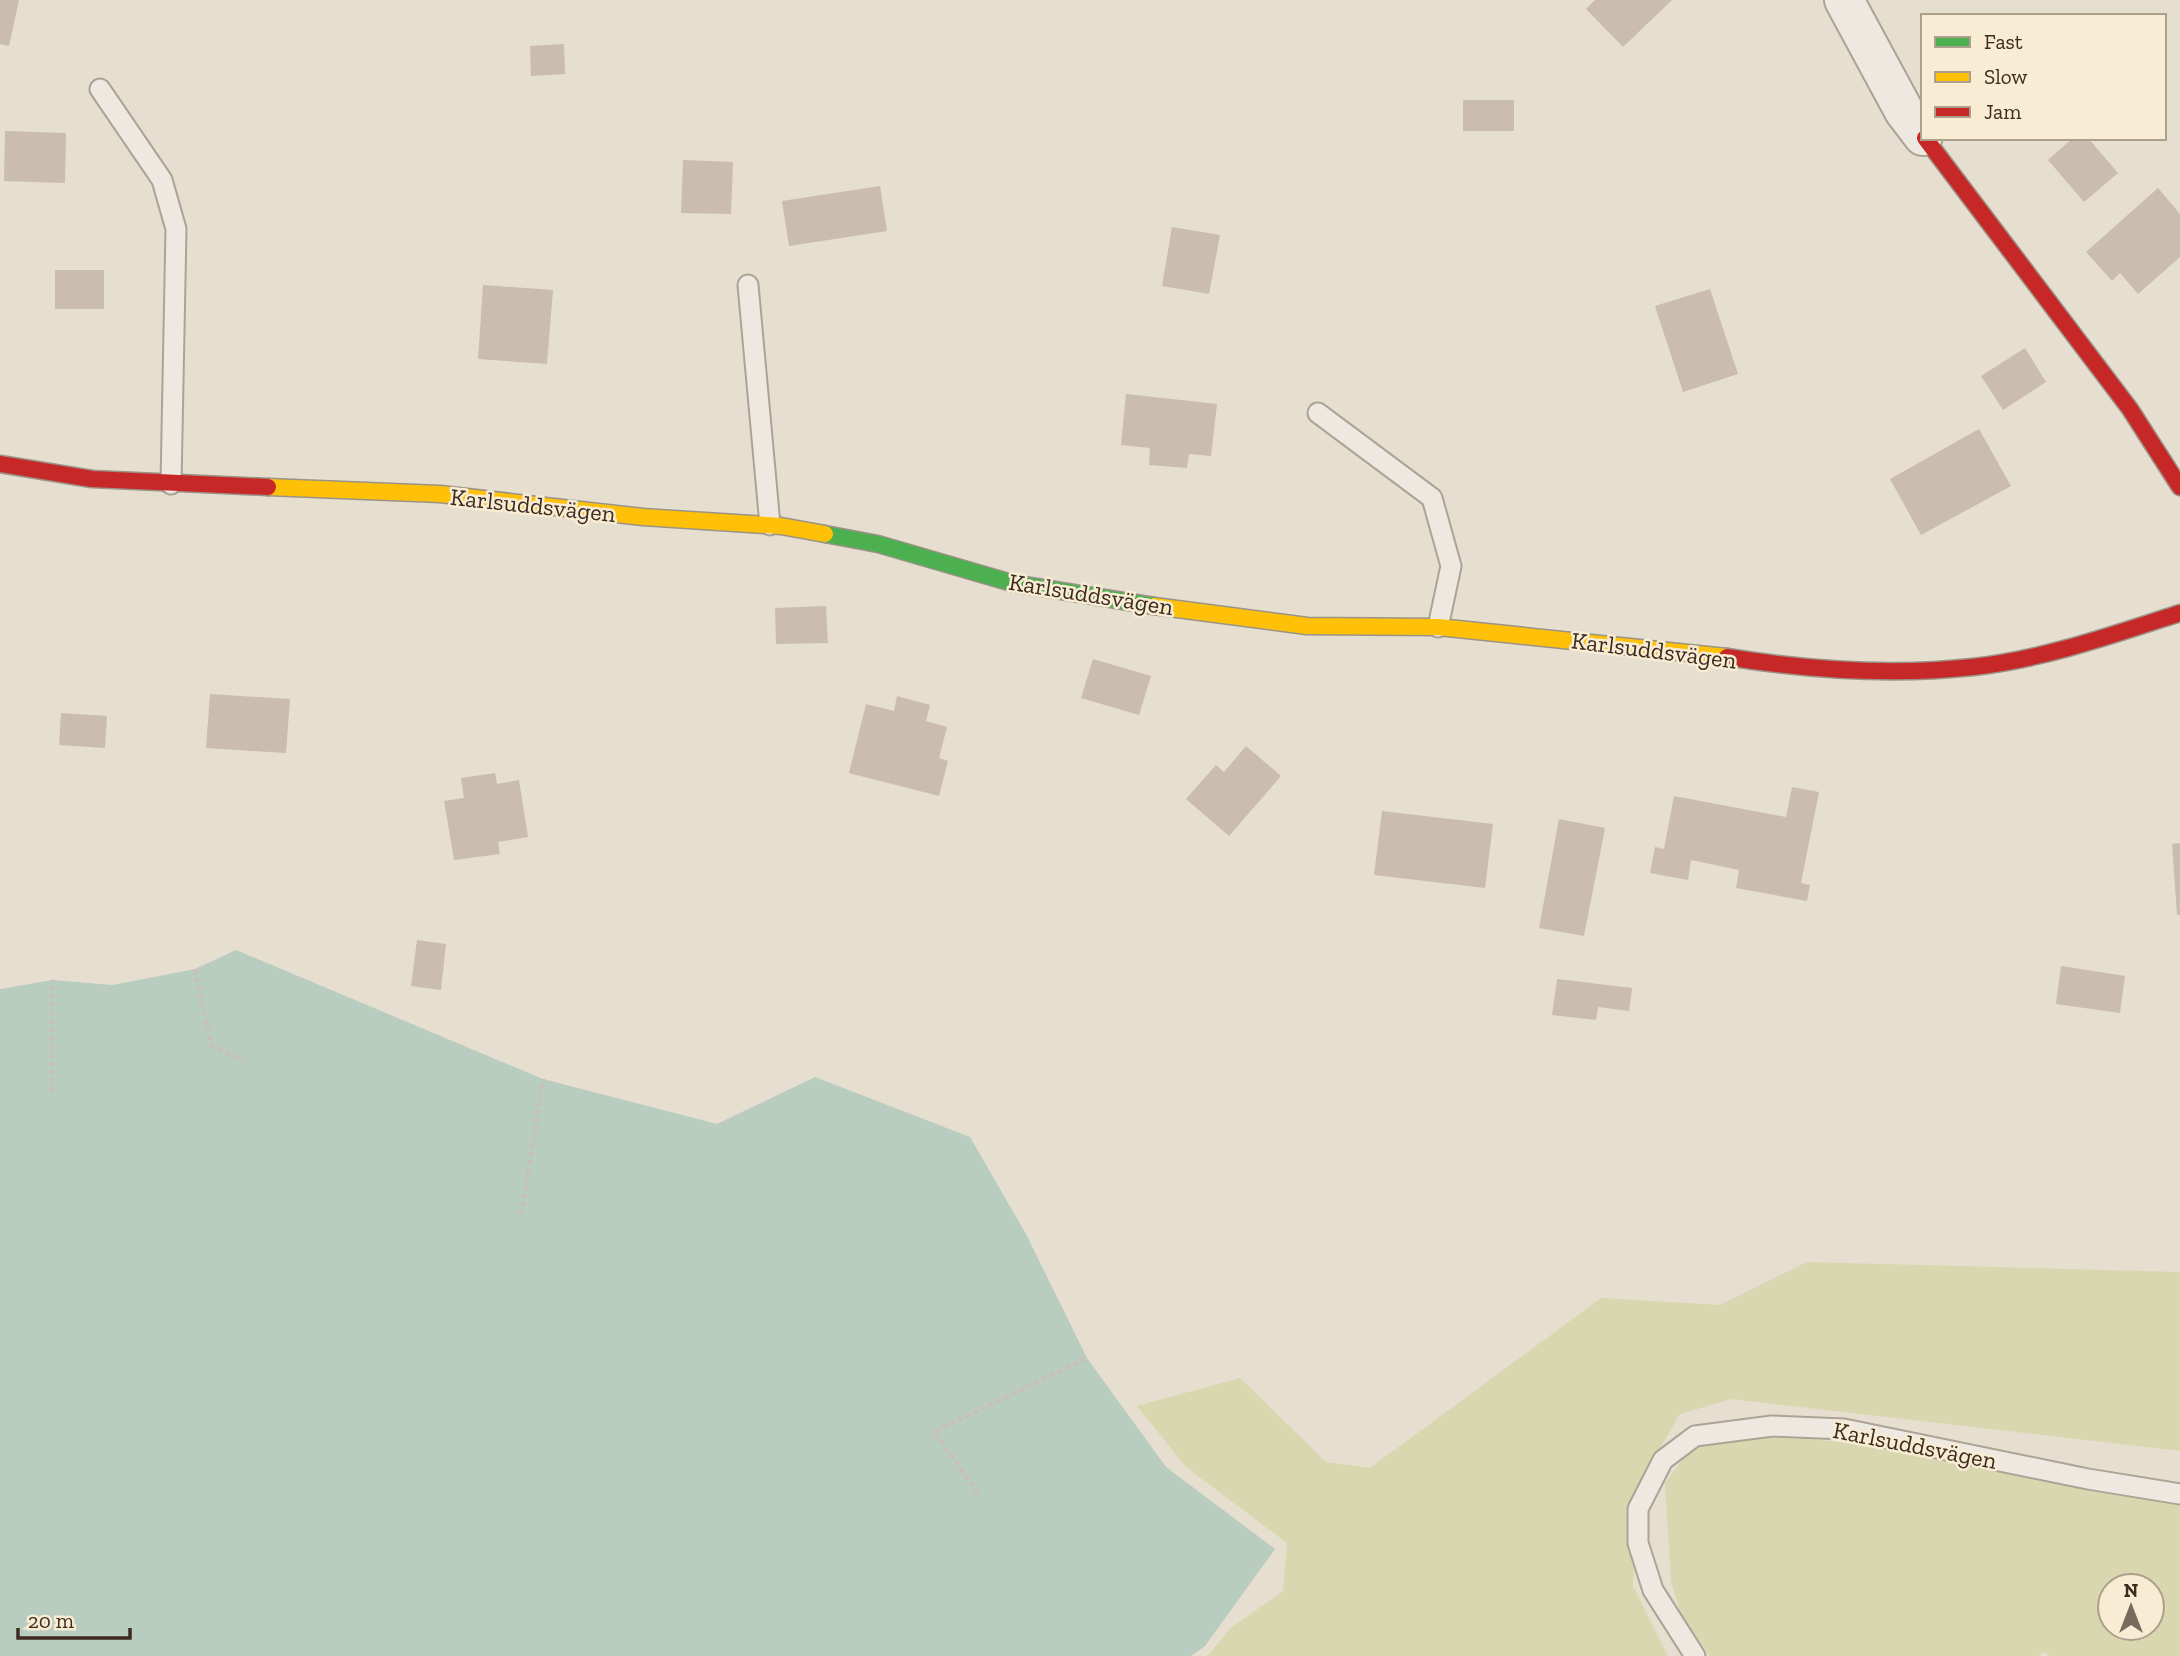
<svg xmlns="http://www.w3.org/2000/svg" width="2180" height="1656" font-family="'Zilla Slab',serif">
  <rect width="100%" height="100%" fill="#e6dece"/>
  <!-- green -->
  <path fill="#d8d7b0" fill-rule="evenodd" d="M 1807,1262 L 2180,1272 L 2180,1451 L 1731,1399 L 1680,1414 L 1639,1484 L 1633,1586 L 1668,1656 L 1207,1656 L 1232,1627 L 1283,1591 L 1287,1543 L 1186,1467 L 1137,1406 L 1240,1378 L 1326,1462 L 1370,1468 L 1601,1298 L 1720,1305 Z
    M 1785,1435 L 2180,1488 L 2180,1656 L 2050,1656 L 2043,1652 L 2039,1656 L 1710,1656 L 1681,1615 L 1671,1581 L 1665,1483 L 1695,1443 ZM 2110,1586 L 2152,1586 L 2152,1628 L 2110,1628 Z"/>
  <!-- water -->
  <path fill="#b9ccc0" d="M 236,950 L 543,1079 L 717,1124 L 815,1077 L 970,1137 L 1026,1234 L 1087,1358 L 1166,1467 L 1275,1549 L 1205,1646 L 1191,1656 L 0,1656 L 0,989 L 53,980 L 113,985 L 195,969 Z"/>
  <!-- building -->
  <path fill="#cabcaf" d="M 0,0 L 19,0 L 9,46 L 0,44 Z
    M 1595,0 L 1672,0 L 1623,47 L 1586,9 Z
    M 564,44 L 565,74 L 531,76 L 530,46 Z
    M 1463,100 L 1514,100 L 1514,131 L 1463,131 Z
    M 5,131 L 66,133 L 65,183 L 4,181 Z
    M 2073,138 L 2088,138 L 2118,173 L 2084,202 L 2048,160 Z
    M 683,160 L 733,162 L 731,214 L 681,213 Z
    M 880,186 L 887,231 L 789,246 L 782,201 Z
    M 2158,188 L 2180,214 L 2180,257 L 2138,294 L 2120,273 L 2112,281 L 2086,252 Z
    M 1172,227 L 1220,235 L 1209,294 L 1162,286 Z
    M 55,270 L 104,270 L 104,309 L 55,309 Z
    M 483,285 L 553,290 L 547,364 L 478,359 Z
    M 1710,289 L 1738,374 L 1683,392 L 1655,306 Z
    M 2025,348 L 2046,382 L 2003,410 L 1981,376 Z
    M 1126,394 L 1217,404 L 1211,456 L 1189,454 L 1187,468 L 1149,465 L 1150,448 L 1121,445 Z
    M 1979,429 L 2011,486 L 1921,535 L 1890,479 Z
    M 826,606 L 828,643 L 776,644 L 775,608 Z
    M 1093,659 L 1151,676 L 1139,715 L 1081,698 Z
    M 210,694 L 290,699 L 286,753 L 206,748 Z
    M 897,696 L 930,705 L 926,721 L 947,727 L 939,758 L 948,761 L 939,796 L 849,773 L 866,704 L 894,711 Z
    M 61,713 L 107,716 L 105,748 L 59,745 Z
    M 1246,746 L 1281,776 L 1229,836 L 1186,799 L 1216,765 L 1224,772 Z
    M 495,773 L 497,784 L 519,780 L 528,837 L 498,842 L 500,854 L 454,860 L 444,801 L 464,798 L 461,778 Z
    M 1792,787 L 1819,792 L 1801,883 L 1810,885 L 1807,901 L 1736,888 L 1739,870 L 1691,860 L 1688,880 L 1650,873 L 1655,847 L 1664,849 L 1674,796 L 1786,817 Z
    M 1382,811 L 1493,824 L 1485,888 L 1374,875 Z
    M 1559,819 L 1605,828 L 1584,936 L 1539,928 Z
    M 2180,843 L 2180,915 L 2177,915 L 2172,844 Z
    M 417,940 L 446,944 L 441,990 L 411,986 Z
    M 2061,966 L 2125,976 L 2120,1013 L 2056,1004 Z
    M 1557,979 L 1632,988 L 1629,1011 L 1598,1007 L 1596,1020 L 1552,1015 Z"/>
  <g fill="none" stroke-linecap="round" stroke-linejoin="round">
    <defs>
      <path id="lane" d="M 100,89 L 162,180 L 176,229 L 171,484
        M 748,285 L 770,525
        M 1318,413 L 1432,498 L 1451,566 L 1438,627
        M 1695,1656 L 1653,1590 L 1638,1543 L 1638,1509 L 1663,1460 L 1695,1436 L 1772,1426 L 1844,1429 L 2088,1479 L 2180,1494"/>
      <path id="street" d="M 1844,0 L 1904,111 L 1923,136"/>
      <path id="fast" d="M 825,534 L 878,544 L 1012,583 L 1154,606"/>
      <path id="slow" d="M 268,487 L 440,494 L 643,517 L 781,526 L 825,534
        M 1154,606 L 1307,626 L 1438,627 L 1727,657"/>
      <path id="jam" d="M 1925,138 L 2130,409 L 2180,487
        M 0,464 L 92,479 L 268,487
        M 1727,657 C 1808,670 1891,676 1973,667 C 2044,659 2112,635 2180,613"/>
    </defs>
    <!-- lane casing -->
    <use href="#lane" stroke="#aca397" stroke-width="23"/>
    <!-- street casing -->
    <use href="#street" stroke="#aca397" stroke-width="42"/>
    <!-- fast casing -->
    <use href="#fast" stroke="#9b9387" stroke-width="19"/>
    <!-- slow casing -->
    <use href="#slow" stroke="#9b9387" stroke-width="19"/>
    <!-- jam casing -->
    <use href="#jam" stroke="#9b9387" stroke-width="19"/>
    <!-- path -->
    <path stroke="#c7c0b7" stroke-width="4.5" stroke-dasharray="5 3.5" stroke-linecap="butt" d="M 195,969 L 211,1045 L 242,1061
      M 51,1092 L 53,980
      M 521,1215 L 543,1079
      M 978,1493 L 934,1432 L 1087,1358"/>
    <!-- lane -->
    <use href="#lane" stroke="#eee9e0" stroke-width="19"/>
    <!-- street -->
    <use href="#street" stroke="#eee9e0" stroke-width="38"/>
    <!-- fast -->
    <use href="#fast" stroke="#4caf50" stroke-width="16"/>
    <!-- slow -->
    <use href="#slow" stroke="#ffc107" stroke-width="16"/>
    <!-- jam -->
    <use href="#jam" stroke="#c62828" stroke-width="16"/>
  </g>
  <g text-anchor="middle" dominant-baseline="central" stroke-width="5" stroke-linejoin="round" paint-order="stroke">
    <!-- street labels -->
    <g font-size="24" fill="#3c2b1e" stroke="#f8ecd4">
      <text transform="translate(533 505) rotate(6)">Karlsuddsvägen</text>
      <text transform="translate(1091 594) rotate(9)">Karlsuddsvägen</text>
      <text transform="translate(1654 650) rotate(7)">Karlsuddsvägen</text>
      <text transform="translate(1915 1445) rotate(11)">Karlsuddsvägen</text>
    </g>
  </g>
  <!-- legend -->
  <rect x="1921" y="14" width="245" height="126" fill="#f8ecd4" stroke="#ad9f8b" stroke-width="2"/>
  <rect x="1935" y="37" width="35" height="10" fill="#4caf50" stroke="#ad9f8b" stroke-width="2"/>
  <text x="1984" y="49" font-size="21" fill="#3c2b1e">Fast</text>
  <rect x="1935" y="72" width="35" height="10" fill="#ffc107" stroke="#ad9f8b" stroke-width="2"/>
  <text x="1984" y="84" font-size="21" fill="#3c2b1e">Slow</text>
  <rect x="1935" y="107" width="35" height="10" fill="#c62828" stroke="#ad9f8b" stroke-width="2"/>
  <text x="1984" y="119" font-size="21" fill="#3c2b1e">Jam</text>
  <!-- north arrow -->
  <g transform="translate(2131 1607)"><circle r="33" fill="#f8ecd4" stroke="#ad9f8b" stroke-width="2"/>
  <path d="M0-5L12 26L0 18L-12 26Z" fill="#786a5c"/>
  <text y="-10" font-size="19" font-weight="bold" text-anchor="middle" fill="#3c2b1e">N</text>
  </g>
  <!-- scale -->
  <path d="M18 1628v10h112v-10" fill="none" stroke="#3c2b1e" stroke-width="3.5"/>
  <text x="28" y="1628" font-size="21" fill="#3c2b1e" stroke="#f8ecd4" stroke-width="5" paint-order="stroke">20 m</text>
</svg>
